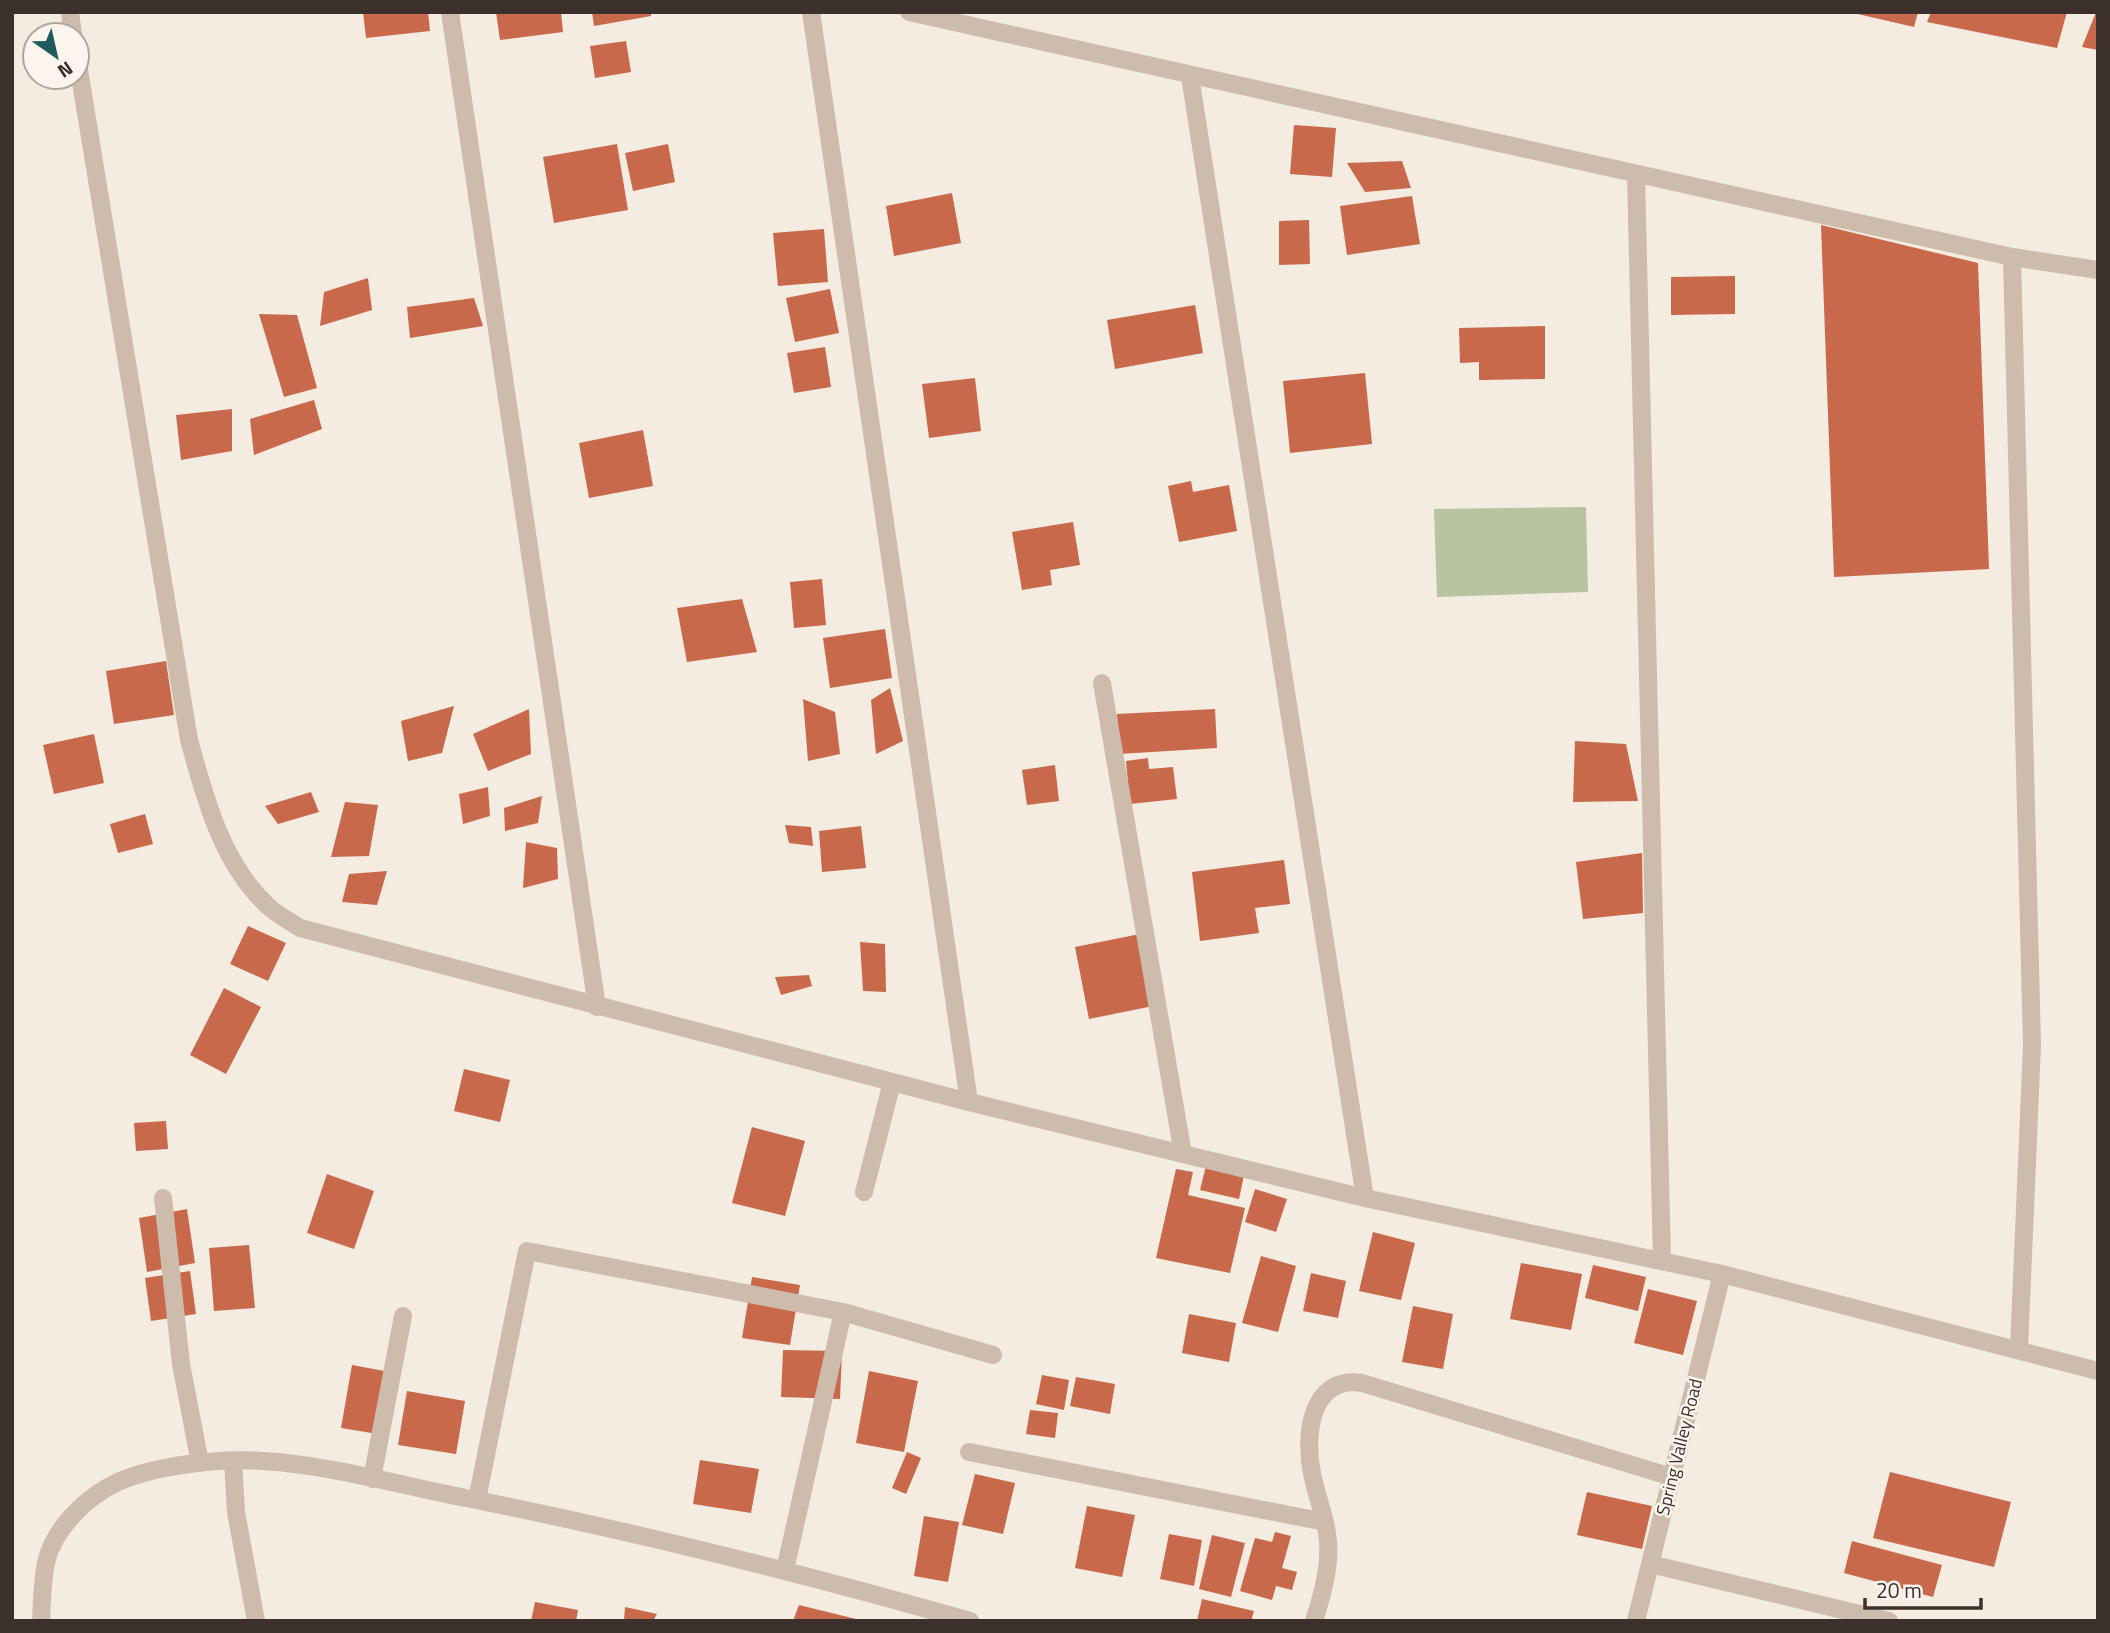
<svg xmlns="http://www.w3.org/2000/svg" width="2110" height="1633" font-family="'Titillium Web',sans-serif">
  <rect width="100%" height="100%" fill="#f4ebe1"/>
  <!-- green -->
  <path fill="#b8c4a0" d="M 1586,507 L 1588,592 L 1437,597 L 1434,509 Z"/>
  <!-- building -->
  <path fill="#c8694b" d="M 363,12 L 428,12 L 430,31 L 366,38 Z
    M 496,12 L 561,12 L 563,32 L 500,40 Z
    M 592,12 L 651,12 L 651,16 L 594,26 Z
    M 1849,12 L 1918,12 L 1914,27 Z
    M 1931,12 L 2067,12 L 2057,48 L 1927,22 Z
    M 2096,12 L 2098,12 L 2098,50 L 2082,47 Z
    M 626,41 L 631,72 L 595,78 L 590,46 Z
    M 1294,125 L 1336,128 L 1332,177 L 1290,174 Z
    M 617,144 L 628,210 L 554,223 L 543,157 Z
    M 668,144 L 675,182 L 633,191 L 625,153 Z
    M 1402,161 L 1411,188 L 1365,192 L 1347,163 Z
    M 952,193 L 961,243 L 894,256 L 886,206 Z
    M 1412,196 L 1420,244 L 1347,255 L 1340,206 Z
    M 1309,220 L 1310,264 L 1279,265 L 1279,221 Z
    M 1821,225 L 1978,263 L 1989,569 L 1834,577 Z
    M 824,229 L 828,282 L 778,286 L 773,233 Z
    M 1735,276 L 1735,314 L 1671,315 L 1671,277 Z
    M 368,278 L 372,310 L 320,326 L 324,292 Z
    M 830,289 L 839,333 L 795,342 L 786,298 Z
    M 474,298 L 483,326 L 410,338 L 407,307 Z
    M 1195,305 L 1203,353 L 1115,369 L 1107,320 Z
    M 259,314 L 297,315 L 317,388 L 284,397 Z
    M 1545,326 L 1545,379 L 1479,380 L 1479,362 L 1460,363 L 1459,328 Z
    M 825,347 L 831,387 L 794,393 L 787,353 Z
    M 1365,373 L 1372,444 L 1290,453 L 1283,381 Z
    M 975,378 L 981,431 L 929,438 L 922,384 Z
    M 314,400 L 322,429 L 254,455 L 250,419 Z
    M 232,409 L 232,451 L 181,460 L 176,415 Z
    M 643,430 L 653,486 L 589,498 L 579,443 Z
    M 1191,481 L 1193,492 L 1229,485 L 1237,531 L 1179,542 L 1168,486 Z
    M 1073,522 L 1080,565 L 1050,570 L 1052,585 L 1022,590 L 1012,532 Z
    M 822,579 L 826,625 L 794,628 L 790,582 Z
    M 742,599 L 757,652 L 687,662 L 677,608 Z
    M 885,629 L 892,678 L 830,688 L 823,638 Z
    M 166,661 L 174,715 L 114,724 L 106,671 Z
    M 890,688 L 903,741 L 876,754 L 871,700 Z
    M 803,699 L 835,712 L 840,754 L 808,761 Z
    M 454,706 L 442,753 L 408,761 L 401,721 Z
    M 529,709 L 531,754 L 488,771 L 473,734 Z
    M 1215,709 L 1217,748 L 1119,754 L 1117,714 Z
    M 94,734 L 104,783 L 54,794 L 43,745 Z
    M 1575,741 L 1626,744 L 1638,801 L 1573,802 Z
    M 1148,758 L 1149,769 L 1173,767 L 1177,799 L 1130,804 L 1126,761 Z
    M 1055,765 L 1059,801 L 1027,805 L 1022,770 Z
    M 488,787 L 490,816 L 463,824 L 459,794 Z
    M 311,792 L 319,812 L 278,824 L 265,806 Z
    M 542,796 L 538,823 L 505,831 L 504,808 Z
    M 345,802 L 378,805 L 369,856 L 331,857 Z
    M 145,814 L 153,844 L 118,853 L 110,824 Z
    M 785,825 L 811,827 L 813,846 L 789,843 Z
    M 861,826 L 866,868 L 822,872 L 819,831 Z
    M 526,842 L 557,848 L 558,879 L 523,888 Z
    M 1642,853 L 1643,913 L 1583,919 L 1576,862 Z
    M 1284,860 L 1290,904 L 1255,908 L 1259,933 L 1200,941 L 1192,872 Z
    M 387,871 L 377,905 L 342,902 L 349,874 Z
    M 248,926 L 286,943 L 268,981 L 230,964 Z
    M 1145,933 L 1158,1005 L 1089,1019 L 1075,947 Z
    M 860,942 L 885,944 L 886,992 L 863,991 Z
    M 809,975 L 812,986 L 781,995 L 775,977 Z
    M 224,988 L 261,1007 L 226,1074 L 190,1055 Z
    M 464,1069 L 510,1080 L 500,1122 L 454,1111 Z
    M 166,1121 L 168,1149 L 136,1151 L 134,1123 Z
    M 752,1127 L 805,1141 L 785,1216 L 732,1203 Z
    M 1206,1166 L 1244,1175 L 1239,1199 L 1200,1190 Z
    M 1176,1169 L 1193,1172 L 1188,1195 L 1245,1208 L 1230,1273 L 1156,1258 Z
    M 327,1174 L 374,1191 L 354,1249 L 307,1233 Z
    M 1255,1189 L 1287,1199 L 1276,1232 L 1245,1222 Z
    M 187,1209 L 195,1263 L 147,1272 L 139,1218 Z
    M 1373,1232 L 1415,1243 L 1401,1300 L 1359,1291 Z
    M 249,1245 L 255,1308 L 214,1311 L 209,1248 Z
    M 1261,1256 L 1296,1266 L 1278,1332 L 1242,1323 Z
    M 1521,1263 L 1582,1274 L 1571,1330 L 1510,1319 Z
    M 1593,1265 L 1646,1277 L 1638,1311 L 1585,1298 Z
    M 190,1271 L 196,1314 L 151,1321 L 145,1278 Z
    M 1311,1273 L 1346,1281 L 1338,1318 L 1303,1311 Z
    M 752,1277 L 800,1285 L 790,1345 L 742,1338 Z
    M 1648,1289 L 1697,1301 L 1683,1355 L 1634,1343 Z
    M 1413,1306 L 1453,1314 L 1443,1369 L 1402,1362 Z
    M 1189,1314 L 1236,1323 L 1229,1362 L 1182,1353 Z
    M 783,1350 L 842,1351 L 840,1399 L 781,1397 Z
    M 352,1365 L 395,1373 L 384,1435 L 341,1428 Z
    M 869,1371 L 918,1381 L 904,1452 L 856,1443 Z
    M 1042,1375 L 1069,1380 L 1064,1410 L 1036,1404 Z
    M 1076,1377 L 1115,1384 L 1110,1414 L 1070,1406 Z
    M 407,1391 L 465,1401 L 456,1454 L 398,1445 Z
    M 1030,1410 L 1058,1413 L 1055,1438 L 1026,1434 Z
    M 907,1452 L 921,1458 L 906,1494 L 892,1488 Z
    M 700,1460 L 759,1469 L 751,1513 L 693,1504 Z
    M 1890,1472 L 2011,1502 L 1994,1567 L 1873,1538 Z
    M 975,1474 L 1015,1483 L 1003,1534 L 962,1525 Z
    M 1587,1492 L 1652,1506 L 1642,1549 L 1577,1535 Z
    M 1087,1506 L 1135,1515 L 1122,1577 L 1075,1568 Z
    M 924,1516 L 959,1522 L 948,1582 L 914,1576 Z
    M 1275,1532 L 1291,1536 L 1282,1568 L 1297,1572 L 1292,1590 L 1276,1586 L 1272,1600 L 1240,1591 L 1255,1538 L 1272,1542 Z
    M 1169,1534 L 1202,1540 L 1194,1586 L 1160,1579 Z
    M 1212,1535 L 1245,1543 L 1231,1597 L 1199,1589 Z
    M 1852,1541 L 1942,1565 L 1933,1597 L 1844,1573 Z
    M 1202,1599 L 1254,1611 L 1251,1621 L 1197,1621 Z
    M 535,1602 L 578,1610 L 576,1621 L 531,1621 Z
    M 799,1605 L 860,1620 L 860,1621 L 793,1621 Z
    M 625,1607 L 657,1614 L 653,1621 L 624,1621 Z"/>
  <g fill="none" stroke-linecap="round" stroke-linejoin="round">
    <!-- minor -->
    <path stroke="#cdbbac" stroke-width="18" d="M 70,12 L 73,35
      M 450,12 L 597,1007
      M 811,12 L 969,1102
      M 909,12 L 2012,257 L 2098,270
      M 77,58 L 189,740 C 205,798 222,864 268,906 C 277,915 290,921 300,928 L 969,1102 L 1365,1198 L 1722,1274 L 2098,1371
      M 1190,76 L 1365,1198
      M 1636,174 L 1662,1261
      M 2012,257 L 2032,1045 L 2019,1349
      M 1102,683 L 1183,1154
      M 864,1192 L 892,1082
      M 163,1198 L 181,1364 L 200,1463
      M 969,1452 L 1325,1522
      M 233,1461 L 236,1512 L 256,1621
      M 372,1479 L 403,1316
      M 477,1500 L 527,1251 L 843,1312 L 993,1355
      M 1650,1564 L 1889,1621
      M 785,1570 L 843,1312
      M 41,1621 C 42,1602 42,1582 46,1563 C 53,1529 87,1496 118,1482 C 156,1465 221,1458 263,1461 C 329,1465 396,1484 461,1497 C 633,1531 801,1573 970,1621
      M 1314,1621 C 1322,1596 1330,1568 1328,1541 C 1326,1517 1316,1496 1312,1473 C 1304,1435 1311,1375 1362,1383 L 1672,1477
      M 1636,1621 L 1722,1274"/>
  </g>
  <g text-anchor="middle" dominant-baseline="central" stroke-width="5" stroke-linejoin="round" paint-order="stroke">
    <!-- street labels -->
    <g font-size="18" fill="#3b302b" stroke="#fbf5ee">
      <text transform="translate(1679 1447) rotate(-76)">Spring Valley Road</text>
    </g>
  </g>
  <!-- border -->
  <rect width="2110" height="1633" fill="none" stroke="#3b302b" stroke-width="28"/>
  <!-- north arrow -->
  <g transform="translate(56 56) rotate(146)"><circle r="33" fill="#fbf5ee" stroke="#aea6a0" stroke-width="2"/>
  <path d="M0-5L12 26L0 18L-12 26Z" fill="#1f5a5e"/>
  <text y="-10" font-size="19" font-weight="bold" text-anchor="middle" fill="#3b302b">N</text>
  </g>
  <!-- scale -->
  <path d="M1865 1598v10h116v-10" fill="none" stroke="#3b302b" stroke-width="3.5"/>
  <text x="1876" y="1598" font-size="21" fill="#3b302b" stroke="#fbf5ee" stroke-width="5" paint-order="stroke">20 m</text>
</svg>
